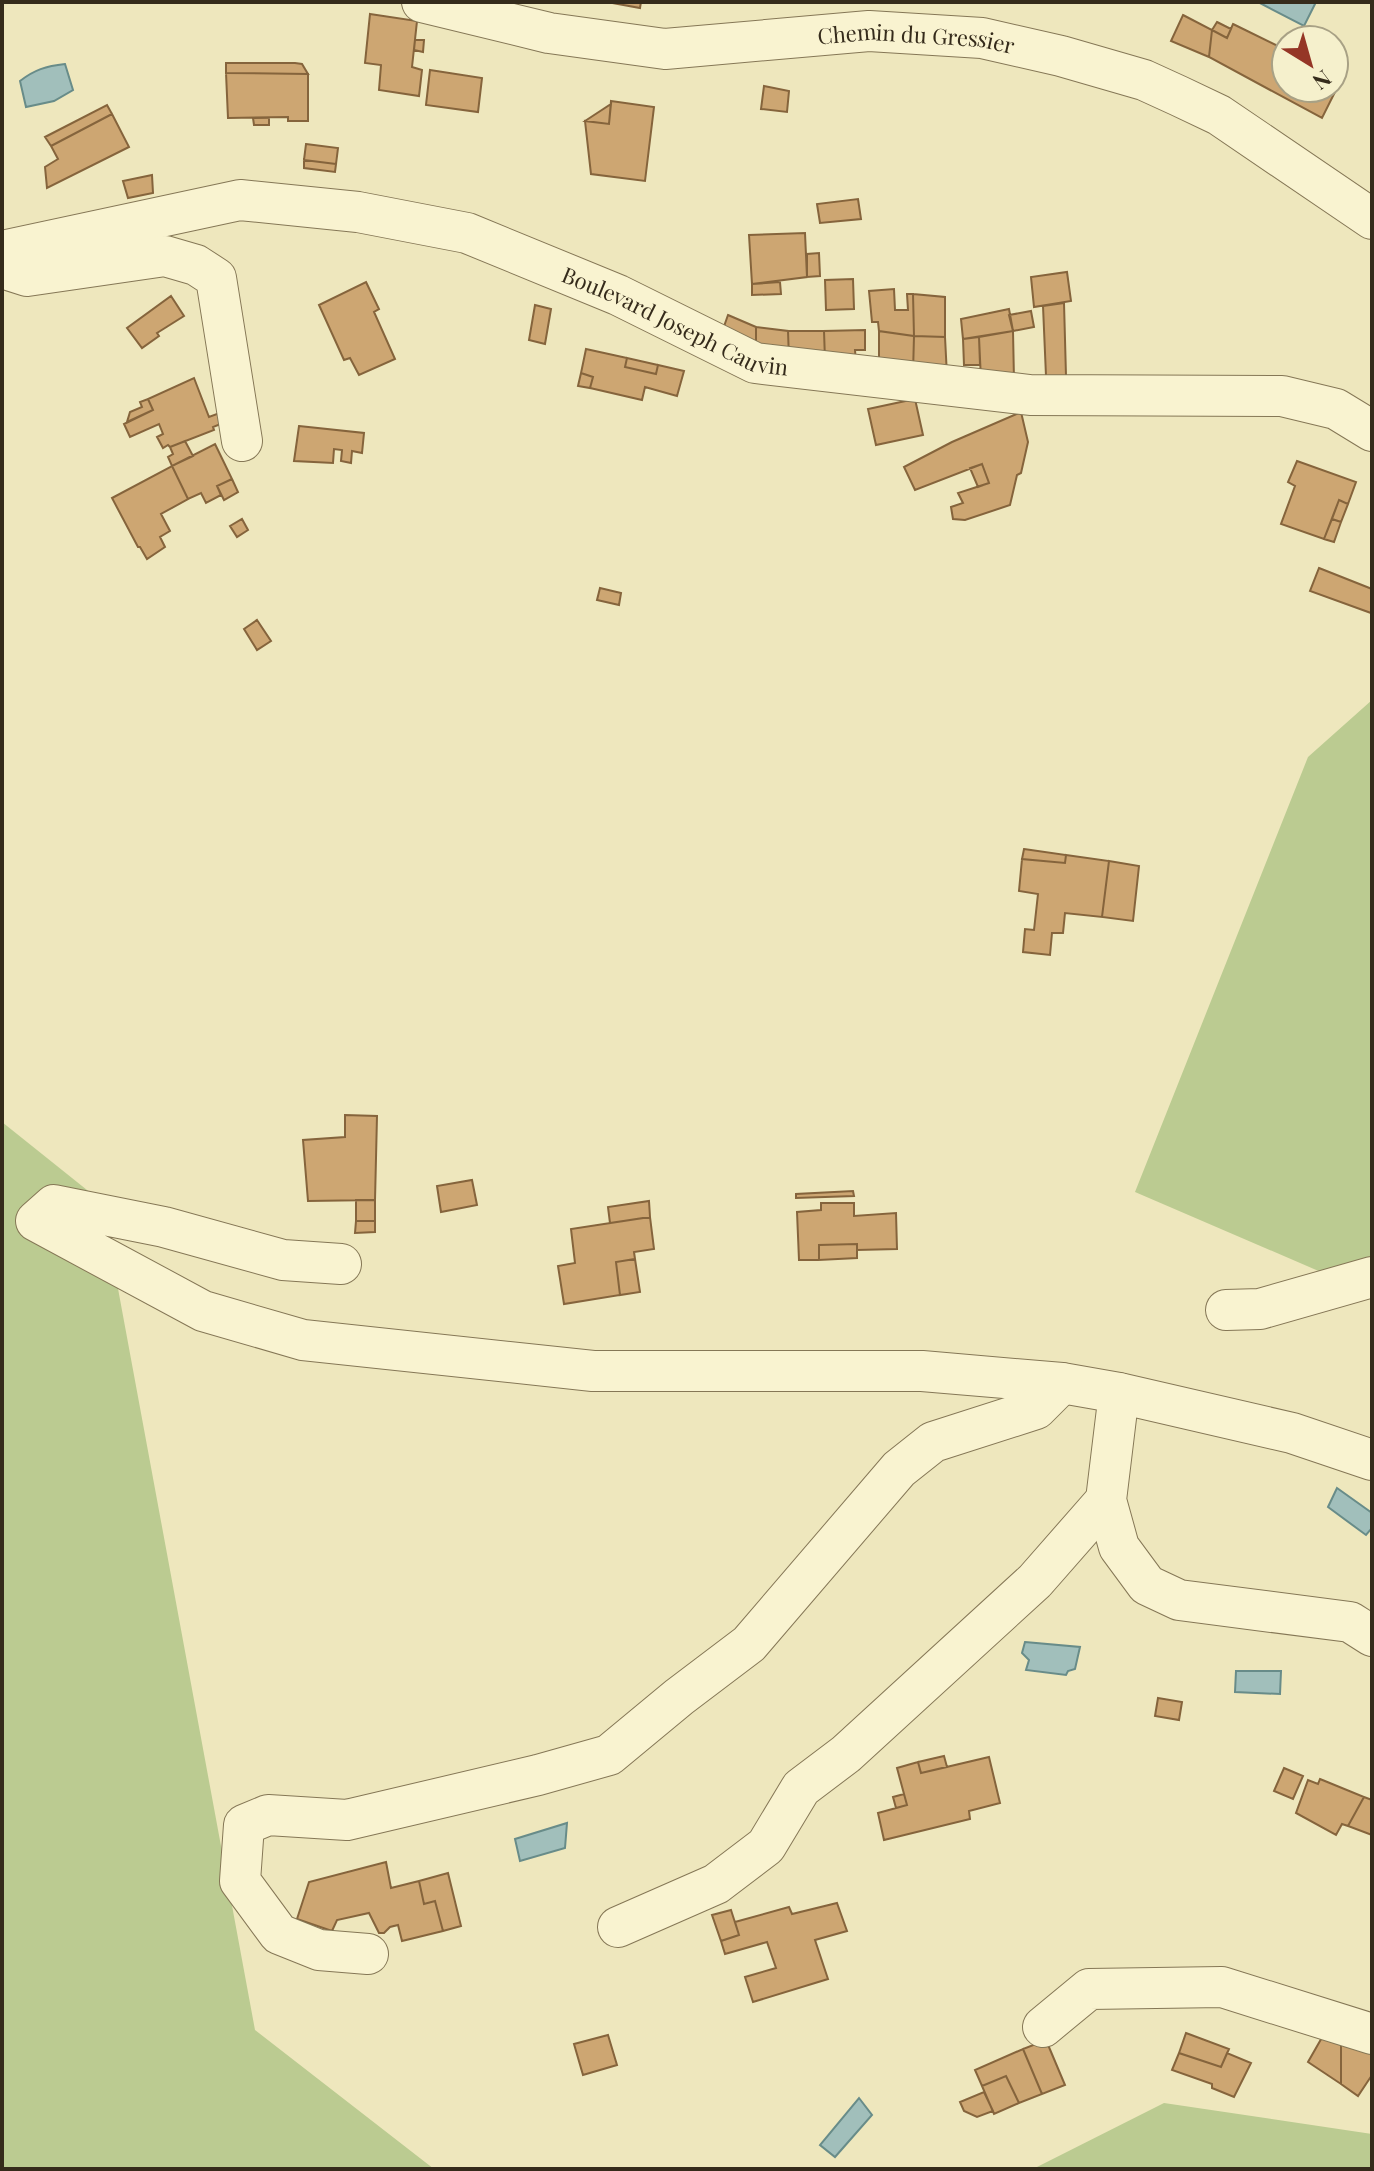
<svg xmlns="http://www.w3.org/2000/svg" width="1374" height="2171" font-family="'Playfair Display',serif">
  <rect width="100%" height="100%" fill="#eee7bd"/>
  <!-- green -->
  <path fill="#bbcb91" d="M 1372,700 L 1372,1294 L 1135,1192 L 1308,757 Z
    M 2,1122 L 102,1202 L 255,2030 L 434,2169 L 2,2169 Z
    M 1164,2103 L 1372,2134 L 1372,2169 L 1033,2169 Z"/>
  <!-- water -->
  <path fill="#a1bfbb" stroke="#688c89" stroke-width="2" d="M 1258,2 L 1312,2 L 1315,4 L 1304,26 Z
    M 65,64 L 73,90 L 54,101 L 26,107 L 20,81 C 34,70 46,66 65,64 Z
    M 1337,1488 L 1372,1513 L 1372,1528 L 1366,1535 L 1328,1507 Z
    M 1025,1642 L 1080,1647 L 1075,1669 L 1068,1671 L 1066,1675 L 1026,1670 L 1029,1660 L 1022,1653 Z
    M 1236,1671 L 1281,1671 L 1280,1694 L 1235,1692 Z
    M 567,1823 L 565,1848 L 520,1861 L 515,1839 Z
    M 859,2098 L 872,2115 L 835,2157 L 820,2145 Z"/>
  <!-- building -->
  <path fill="#cda672" stroke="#85643c" stroke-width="2" d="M 607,2 L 641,2 L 640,8 Z
    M 370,14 L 417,21 L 412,67 L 422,70 L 419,96 L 379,90 L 381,65 L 365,63 Z
    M 1183,15 L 1212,30 L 1209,57 L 1171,41 Z
    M 1217,22 L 1231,29 L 1227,38 L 1212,30 Z
    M 1233,24 L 1286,50 L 1279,66 L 1286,70 L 1286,88 L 1337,88 L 1322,118 L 1209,57 L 1212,30 L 1227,38 Z
    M 415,40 L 424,40 L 423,52 L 414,50 Z
    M 226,63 L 295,63 L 302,64 L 308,74 L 226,73 Z
    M 430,70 L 482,78 L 478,112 L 426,105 Z
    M 226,73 L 308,74 L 308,121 L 288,121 L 288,117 L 228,118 Z
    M 764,86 L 789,91 L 787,112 L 761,109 Z
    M 611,101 L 654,107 L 645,181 L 591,174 L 585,121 L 609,124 Z
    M 611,104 L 609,124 L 585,121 Z
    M 107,105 L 112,114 L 51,146 L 45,137 Z
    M 112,114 L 129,147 L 47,188 L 45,167 L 58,159 L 51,146 Z
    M 253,118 L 269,118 L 269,125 L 254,125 Z
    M 306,144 L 338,148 L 336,164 L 304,160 Z
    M 304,160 L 336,164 L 335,172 L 304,168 Z
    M 152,175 L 153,193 L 128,198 L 123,181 Z
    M 858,199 L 861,219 L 820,223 L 817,204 Z
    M 805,233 L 807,277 L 752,284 L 749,235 Z
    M 819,253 L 820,276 L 807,277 L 807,254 Z
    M 1067,272 L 1071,301 L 1034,307 L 1031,277 Z
    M 853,279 L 854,309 L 826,310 L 825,280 Z
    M 366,282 L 379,309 L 374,312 L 395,359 L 359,375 L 350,358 L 344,360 L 319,305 Z
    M 780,282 L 781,294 L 752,295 L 752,284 Z
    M 894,289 L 895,310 L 908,310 L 907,294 L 913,294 L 914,336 L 879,331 L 878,322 L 872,322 L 869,291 Z
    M 913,294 L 945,297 L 945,337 L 914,336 Z
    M 171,296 L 184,316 L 157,333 L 159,336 L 142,348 L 127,328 Z
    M 1064,303 L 1066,376 L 1046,376 L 1043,306 Z
    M 535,305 L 551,309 L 545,344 L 529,340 Z
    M 1009,309 L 1013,331 L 963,339 L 961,319 Z
    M 1031,311 L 1034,327 L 1013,331 L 1009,315 Z
    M 728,315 L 756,327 L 756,352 L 721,335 Z
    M 756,327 L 788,331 L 789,359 L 756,352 Z
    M 865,330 L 865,350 L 855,350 L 856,363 L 825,360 L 824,331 Z
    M 788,331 L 824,331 L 825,360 L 789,359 Z
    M 879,331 L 914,336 L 913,373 L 879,371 Z
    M 1013,331 L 1014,380 L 981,380 L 979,337 Z
    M 914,336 L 945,337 L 947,376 L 913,373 Z
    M 979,337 L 980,365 L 964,365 L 963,339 Z
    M 586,349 L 627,358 L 625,367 L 656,374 L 658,365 L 684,371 L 677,396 L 645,387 L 642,400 L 590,388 L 593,377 L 581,373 Z
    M 627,358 L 658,365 L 656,374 L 625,367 Z
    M 581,373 L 593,377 L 590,388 L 578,386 Z
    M 194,378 L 209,417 L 225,411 L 228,421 L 213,427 L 214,430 L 170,447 L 168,445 L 163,448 L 157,437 L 163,434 L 159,424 L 130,437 L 124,424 L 153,410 L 148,399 Z
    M 148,399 L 153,410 L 127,422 L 130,412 L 142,407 L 140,402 Z
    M 915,399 L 923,435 L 876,445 L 868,409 Z
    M 1021,412 L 1028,442 L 1021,473 L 1017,475 L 1010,505 L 965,520 L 953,519 L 951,507 L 963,503 L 958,493 L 989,483 L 982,464 L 915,490 L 904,467 L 952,442 Z
    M 299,426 L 364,433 L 362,453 L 352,451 L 351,463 L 341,461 L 342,450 L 334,449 L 333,463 L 294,461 Z
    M 185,441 L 193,456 L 172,466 L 168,457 L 173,454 L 170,447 Z
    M 215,444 L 232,479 L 217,486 L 221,495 L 206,503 L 201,493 L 188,499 L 172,466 Z
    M 1297,461 L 1356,482 L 1348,504 L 1339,500 L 1324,539 L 1281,524 L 1295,486 L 1288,482 Z
    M 982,464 L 989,483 L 978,487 L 970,468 Z
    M 172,466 L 188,499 L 161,514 L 170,531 L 160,537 L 165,547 L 147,559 L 140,547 L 138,547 L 112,498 Z
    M 232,479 L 238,492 L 224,500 L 217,486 Z
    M 1339,500 L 1348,504 L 1341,522 L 1332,519 Z
    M 242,519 L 248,530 L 237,537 L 230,526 Z
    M 1332,519 L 1341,522 L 1334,542 L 1324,539 Z
    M 1319,568 L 1372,589 L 1371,613 L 1310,591 Z
    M 600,588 L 621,593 L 619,605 L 597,600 Z
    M 257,620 L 271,641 L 257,650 L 244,629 Z
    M 1024,849 L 1066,855 L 1065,863 L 1022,859 Z
    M 1066,855 L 1109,861 L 1102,917 L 1065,913 L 1063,933 L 1052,933 L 1050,955 L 1023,952 L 1025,929 L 1034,930 L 1038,894 L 1019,891 L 1022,859 L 1065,863 Z
    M 1109,861 L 1139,866 L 1133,921 L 1102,917 Z
    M 345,1115 L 377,1116 L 375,1200 L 308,1201 L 303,1140 L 345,1137 Z
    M 472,1180 L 477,1205 L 441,1212 L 437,1186 Z
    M 853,1191 L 854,1196 L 796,1198 L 796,1194 Z
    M 356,1200 L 375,1200 L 375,1221 L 356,1221 Z
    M 649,1201 L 650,1217 L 610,1223 L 608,1207 Z
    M 821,1203 L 854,1203 L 854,1216 L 896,1213 L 897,1249 L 857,1250 L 857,1244 L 819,1245 L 819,1260 L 799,1260 L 797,1212 L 821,1210 Z
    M 650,1217 L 654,1249 L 634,1252 L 635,1259 L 616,1262 L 620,1295 L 564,1304 L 558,1266 L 575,1263 L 571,1229 Z
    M 356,1221 L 375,1221 L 375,1232 L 355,1233 Z
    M 857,1244 L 857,1258 L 819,1260 L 819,1245 Z
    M 635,1259 L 640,1292 L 620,1295 L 616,1262 Z
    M 1158,1698 L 1182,1702 L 1179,1720 L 1155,1716 Z
    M 944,1756 L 947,1767 L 921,1773 L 918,1762 Z
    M 989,1757 L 1000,1803 L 969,1811 L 970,1819 L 884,1840 L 878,1813 L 907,1805 L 897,1768 L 918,1762 L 921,1773 Z
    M 1284,1768 L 1303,1776 L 1293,1799 L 1274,1791 Z
    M 1320,1779 L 1364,1797 L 1348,1826 L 1342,1824 L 1336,1835 L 1296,1813 L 1308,1780 L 1318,1784 Z
    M 904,1794 L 907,1805 L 896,1808 L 893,1797 Z
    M 1364,1797 L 1372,1800 L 1372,1835 L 1348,1826 Z
    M 386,1862 L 391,1888 L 419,1881 L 424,1904 L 435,1901 L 443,1931 L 402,1941 L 398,1925 L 390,1927 L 384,1933 L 379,1933 L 369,1913 L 337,1920 L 332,1931 L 297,1919 L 309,1882 Z
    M 448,1873 L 461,1926 L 443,1931 L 435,1901 L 424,1904 L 419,1881 Z
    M 837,1903 L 847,1931 L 815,1940 L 828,1979 L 753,2002 L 745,1977 L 776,1968 L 767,1942 L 725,1954 L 721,1941 L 739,1935 L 735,1922 L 789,1907 L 792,1914 Z
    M 731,1910 L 739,1935 L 721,1941 L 712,1915 Z
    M 1186,2033 L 1229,2049 L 1221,2067 L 1179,2053 Z
    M 1324,2034 L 1341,2041 L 1341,2084 L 1308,2062 Z
    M 608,2035 L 617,2065 L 583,2075 L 574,2044 Z
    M 1046,2040 L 1065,2085 L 1042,2094 L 1023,2049 Z
    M 1341,2041 L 1372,2053 L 1372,2075 L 1358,2096 L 1341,2084 Z
    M 1023,2049 L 1042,2094 L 1019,2103 L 1006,2076 L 982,2086 L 975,2070 Z
    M 1179,2053 L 1221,2067 L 1227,2053 L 1251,2063 L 1234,2097 L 1212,2088 L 1212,2084 L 1172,2070 Z
    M 1006,2076 L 1019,2103 L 994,2114 L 982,2086 Z
    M 984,2092 L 993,2111 L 977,2117 L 964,2111 L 960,2102 Z"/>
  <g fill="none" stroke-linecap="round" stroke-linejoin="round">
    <defs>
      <g id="minor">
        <path id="s1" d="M 422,2 L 549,33 L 665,49 L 869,31 L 982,38 L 1061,56 L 1144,80 L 1179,96 L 1219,115 L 1372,219"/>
        <path id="s2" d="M 2,251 L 240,200 L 358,212 L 467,233 L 618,295 L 755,363 L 1030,395 L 1282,396 L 1336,409 L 1372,431"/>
        <path d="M 2,268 L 27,276 L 165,256 L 196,265 L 216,278 L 242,441"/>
        <path d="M 341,1264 L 283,1260 L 164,1227 L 54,1205 L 36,1221 L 203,1311 L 303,1340 L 593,1371 L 922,1371 L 1062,1383 L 1119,1393 L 1292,1433 L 1372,1460"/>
        <path d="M 1226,1310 L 1260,1309 L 1372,1277"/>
        <path d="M 1119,1393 L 1106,1500 L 1119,1547 L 1147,1585 L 1179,1600 L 1350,1622 L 1372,1636"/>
        <path d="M 618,1927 L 716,1884 L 766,1846 L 801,1788 L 846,1754 L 1035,1581 L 1106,1500"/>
        <path d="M 368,1954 L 319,1950 L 279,1934 L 240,1881 L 244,1825 L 268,1815 L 347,1820 L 538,1775 L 609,1755 L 679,1697 L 749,1644 L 899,1469 L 933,1442 L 1036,1409 L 1062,1383"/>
        <path d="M 1043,2027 L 1089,1989 L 1222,1987 L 1372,2034"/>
      </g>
    </defs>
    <!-- minor casing -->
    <use href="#minor" stroke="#857756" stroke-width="42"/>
    <!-- minor -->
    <use href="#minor" stroke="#f9f3d0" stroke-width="40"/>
  </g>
  <g text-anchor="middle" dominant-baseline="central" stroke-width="6" stroke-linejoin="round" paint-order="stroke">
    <!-- street labels -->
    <g font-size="22" fill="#352b1b" stroke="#f5f0cc">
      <text stroke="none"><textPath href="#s1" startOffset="500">Chemin du Gressier</textPath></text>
      <text stroke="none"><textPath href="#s2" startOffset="700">Boulevard Joseph Cauvin</textPath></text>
    </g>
  </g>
  <!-- border -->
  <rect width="1374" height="2171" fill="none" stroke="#352b1b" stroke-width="8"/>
  <!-- north arrow -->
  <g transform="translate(1310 64) rotate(143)"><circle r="38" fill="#f5f0cc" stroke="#a8a185" stroke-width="2"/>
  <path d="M0-6L14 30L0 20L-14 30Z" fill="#953626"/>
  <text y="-12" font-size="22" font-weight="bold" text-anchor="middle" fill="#352b1b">N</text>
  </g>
</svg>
